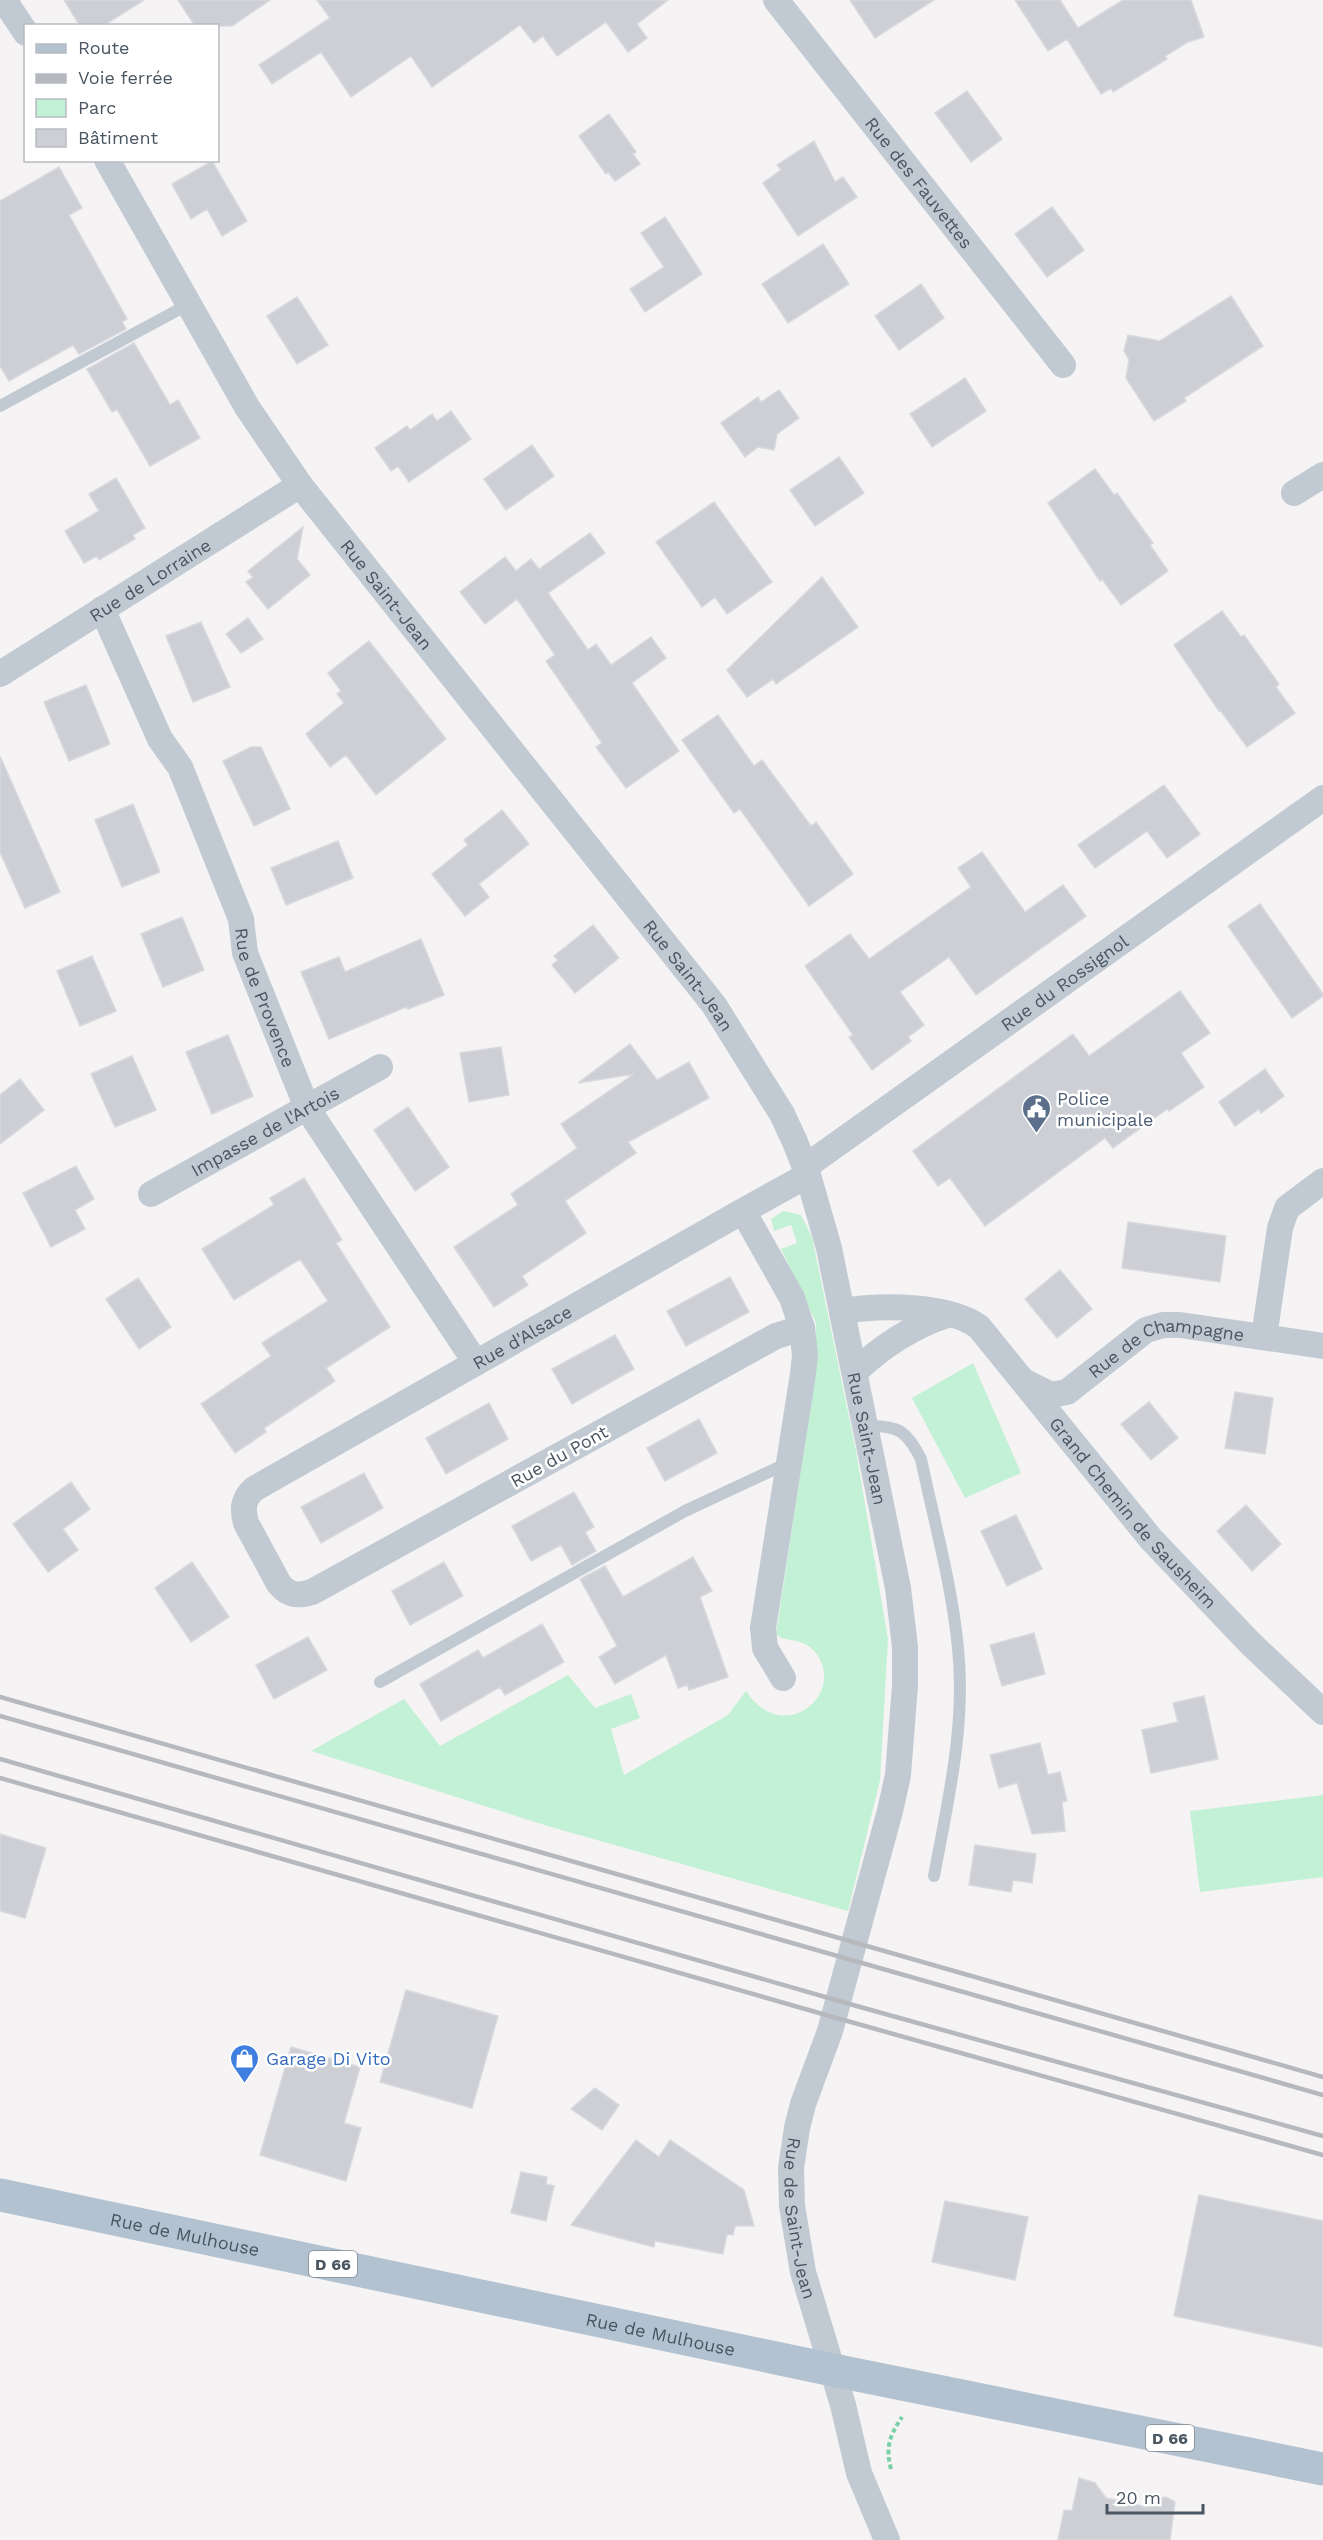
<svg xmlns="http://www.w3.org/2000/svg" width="1323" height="2540" font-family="'Work Sans',sans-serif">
  <rect width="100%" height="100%" fill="#f5f3f3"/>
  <!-- green -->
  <path fill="#c3f1d5" d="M 783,1211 L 801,1215 L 812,1237 L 856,1451 L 888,1639 L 880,1780 L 848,1911 L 551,1827 L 311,1751 L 404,1699 L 440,1746 L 568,1675 L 595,1708 L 631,1694 L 640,1718 L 611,1729 L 624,1775 L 728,1715 L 746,1691 C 782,1747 847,1695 816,1653 C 803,1636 784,1643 776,1634 L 815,1377 L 816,1323 L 781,1249 L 797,1243 L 791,1225 L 774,1231 L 771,1219 Z
    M 973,1363 L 1021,1473 L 965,1498 L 912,1398 Z
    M 1323,1795 L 1323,1877 L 1200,1892 L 1190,1811 Z"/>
  <!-- building -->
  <path fill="#cdcfd5" stroke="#d7d9de" stroke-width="1.5" d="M 64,0 L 144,0 L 103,26 L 80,26 Z
    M 178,0 L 270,0 L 232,26 L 195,26 Z
    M 317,0 L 668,0 L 637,24 L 647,38 L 628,52 L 606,22 L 557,56 L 543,36 L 534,43 L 520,25 L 432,87 L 411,56 L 351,97 L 321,52 L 272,84 L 259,65 L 330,18 Z
    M 850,0 L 934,0 L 875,38 Z
    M 1015,0 L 1060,0 L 1078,28 L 1123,0 L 1191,0 L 1204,37 L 1188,42 L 1165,56 L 1167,59 L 1113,92 L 1111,88 L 1101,94 L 1067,39 L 1048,51 Z
    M 967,91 L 1002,139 L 971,162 L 935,113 Z
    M 609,114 L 636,152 L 633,154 L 640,164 L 615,181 L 608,172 L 606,174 L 579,136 Z
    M 814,141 L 835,182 L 843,177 L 857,197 L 798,236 L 763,183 L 781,170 L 777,165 Z
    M 212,161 L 247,221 L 222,236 L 207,209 L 191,219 L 172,184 Z
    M 59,167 L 82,208 L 69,215 L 127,319 L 122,322 L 126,329 L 79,354 L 73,345 L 9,381 L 0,366 L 0,201 Z
    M 1052,207 L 1084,250 L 1047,277 L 1015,234 Z
    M 665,217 L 702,274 L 645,312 L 630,289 L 664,267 L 641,233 Z
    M 823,244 L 849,284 L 788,323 L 762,284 Z
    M 921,284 L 944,318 L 899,350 L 875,316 Z
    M 1231,296 L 1263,346 L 1184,398 L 1186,401 L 1154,421 L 1126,378 L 1129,360 L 1124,351 L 1128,335 L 1160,341 Z
    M 297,297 L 328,345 L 297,364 L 267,316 Z
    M 134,343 L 170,405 L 178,400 L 200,438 L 150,466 L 117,409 L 112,412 L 87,369 Z
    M 965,378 L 986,411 L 932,447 L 910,414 Z
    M 779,390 L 799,418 L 777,434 L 774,450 L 758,447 L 745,457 L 721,423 L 758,397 L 761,402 Z
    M 451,411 L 471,439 L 409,482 L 398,466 L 391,471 L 375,448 L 407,426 L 410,430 L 432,414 L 437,421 Z
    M 532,445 L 554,476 L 506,510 L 484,479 Z
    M 839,457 L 864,493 L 815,526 L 790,490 Z
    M 1095,469 L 1114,495 L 1117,493 L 1142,528 L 1153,543 L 1150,545 L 1168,571 L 1121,605 L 1102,579 L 1100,581 L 1048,503 Z
    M 116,478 L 145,528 L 133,535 L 135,539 L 99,560 L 97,556 L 84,563 L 65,531 L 99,511 L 89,494 Z
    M 714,502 L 772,582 L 727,614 L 715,597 L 702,607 L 656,542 Z
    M 303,527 L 297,559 L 310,575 L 268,609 L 246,582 L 253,577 L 248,571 Z
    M 590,533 L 605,553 L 548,593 L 588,650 L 596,644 L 611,665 L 651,637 L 666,658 L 632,683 L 679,751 L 626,788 L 596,747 L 602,743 L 546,661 L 555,655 L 517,599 L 485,624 L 460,592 L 505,557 L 516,571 L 531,559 L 539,569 Z
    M 822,577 L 858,627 L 776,684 L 773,679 L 747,697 L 727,670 Z
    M 1222,611 L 1241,637 L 1244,635 L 1261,659 L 1279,684 L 1276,687 L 1295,713 L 1247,747 L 1220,710 L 1219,711 L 1174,645 Z
    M 248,618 L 263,639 L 241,653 L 226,634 Z
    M 201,622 L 230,687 L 193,702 L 166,636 Z
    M 369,641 L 446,739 L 376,795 L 346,755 L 330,767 L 306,734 L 344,703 L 337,694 L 341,691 L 328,673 Z
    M 86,685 L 110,744 L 69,761 L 44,702 Z
    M 718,715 L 754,766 L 762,760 L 811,826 L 816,822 L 853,874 L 809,906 L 740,809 L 734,813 L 682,740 Z
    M 251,747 L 261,747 L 290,809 L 254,826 L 223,761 Z
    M 0,756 L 60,892 L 25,908 L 0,852 Z
    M 1164,785 L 1200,834 L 1167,858 L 1147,831 L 1095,868 L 1078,845 Z
    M 133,804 L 160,872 L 122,887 L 95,820 Z
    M 502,810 L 529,844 L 479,884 L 489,897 L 465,916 L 432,874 L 468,845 L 464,840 Z
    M 338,841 L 353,878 L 286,905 L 271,868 Z
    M 982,852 L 1025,912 L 1063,885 L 1086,916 L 976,995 L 949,957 L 900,992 L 924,1025 L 908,1037 L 911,1041 L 872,1070 L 849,1037 L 853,1035 L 805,966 L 850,934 L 869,959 L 971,887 L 958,868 Z
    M 1260,904 L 1323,994 L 1323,996 L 1292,1018 L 1228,926 Z
    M 182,917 L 204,970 L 163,987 L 141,934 Z
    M 593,925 L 619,958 L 575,993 L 552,965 L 558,960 L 554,956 Z
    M 421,939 L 444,995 L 408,1009 L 406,1007 L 329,1039 L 301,972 L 339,957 L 345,972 Z
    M 92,956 L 116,1011 L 80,1026 L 57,971 Z
    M 1180,991 L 1210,1033 L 1181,1053 L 1204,1087 L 1169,1111 L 1167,1109 L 1113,1148 L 1105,1138 L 985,1226 L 950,1178 L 938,1186 L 913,1151 L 1073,1034 L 1089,1056 Z
    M 228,1035 L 253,1096 L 212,1114 L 186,1052 Z
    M 630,1044 L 657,1080 L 689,1062 L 709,1098 L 628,1142 L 636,1153 L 565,1201 L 586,1233 L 522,1276 L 528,1285 L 494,1307 L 454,1247 L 518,1205 L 511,1194 L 577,1148 L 561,1124 L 634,1074 L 578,1083 Z
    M 501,1047 L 509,1095 L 469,1102 L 460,1053 Z
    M 132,1056 L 156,1110 L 115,1127 L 91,1074 Z
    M 1265,1069 L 1284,1096 L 1261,1113 L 1259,1109 L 1235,1126 L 1219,1102 Z
    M 20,1079 L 44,1110 L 0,1144 L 0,1095 Z
    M 408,1107 L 449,1167 L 415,1191 L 374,1130 Z
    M 76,1166 L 94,1199 L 75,1210 L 85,1229 L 51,1247 L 23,1193 Z
    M 304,1178 L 342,1240 L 336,1243 L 390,1327 L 326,1368 L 335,1381 L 264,1428 L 266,1432 L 235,1453 L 201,1404 L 271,1356 L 262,1343 L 328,1301 L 300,1259 L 234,1300 L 202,1249 L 274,1205 L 270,1198 Z
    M 1128,1222 L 1226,1236 L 1220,1282 L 1122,1268 Z
    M 1060,1270 L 1092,1309 L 1057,1338 L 1025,1299 Z
    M 730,1277 L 749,1312 L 686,1346 L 667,1311 Z
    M 138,1278 L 171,1327 L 139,1349 L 106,1299 Z
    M 615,1335 L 634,1369 L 572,1404 L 552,1369 Z
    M 1235,1392 L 1273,1398 L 1265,1454 L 1225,1448 Z
    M 1149,1402 L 1178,1438 L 1151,1460 L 1121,1424 Z
    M 489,1403 L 508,1439 L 446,1474 L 426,1438 Z
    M 699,1419 L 717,1453 L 665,1481 L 647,1448 Z
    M 364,1473 L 383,1508 L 321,1543 L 301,1507 Z
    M 71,1482 L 90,1509 L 63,1529 L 78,1550 L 48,1572 L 13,1524 Z
    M 574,1492 L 594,1527 L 585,1532 L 596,1551 L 572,1565 L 561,1545 L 531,1561 L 512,1526 Z
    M 1246,1505 L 1281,1544 L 1252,1571 L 1217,1531 Z
    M 1016,1515 L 1042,1569 L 1007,1586 L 981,1531 Z
    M 693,1557 L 712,1591 L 700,1597 L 728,1677 L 689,1690 L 687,1685 L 678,1688 L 666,1655 L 615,1684 L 599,1657 L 617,1646 L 580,1579 L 605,1566 L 623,1597 Z
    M 192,1562 L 229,1617 L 191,1642 L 155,1588 Z
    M 444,1562 L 463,1596 L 410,1625 L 392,1591 Z
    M 542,1624 L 564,1662 L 505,1695 L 500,1687 L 441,1721 L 420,1684 L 478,1650 L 483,1658 Z
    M 1034,1633 L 1045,1674 L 1002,1686 L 990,1645 Z
    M 308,1637 L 327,1670 L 274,1699 L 256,1665 Z
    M 1204,1696 L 1218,1759 L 1151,1773 L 1142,1730 L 1178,1722 L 1173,1703 Z
    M 1040,1743 L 1048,1775 L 1060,1772 L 1067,1801 L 1062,1802 L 1065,1831 L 1032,1834 L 1017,1783 L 999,1788 L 990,1755 Z
    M 0,1834 L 46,1848 L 25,1918 L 0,1911 Z
    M 975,1845 L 1036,1854 L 1032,1883 L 1013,1880 L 1011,1892 L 969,1885 Z
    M 406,1990 L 498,2016 L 472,2108 L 380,2082 Z
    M 291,2047 L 360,2067 L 344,2123 L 361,2128 L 346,2181 L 260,2155 Z
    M 595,2088 L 619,2105 L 602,2130 L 571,2109 Z
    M 636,2140 L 659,2157 L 670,2140 L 744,2190 L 754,2226 L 735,2226 L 733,2235 L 727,2234 L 723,2254 L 655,2241 L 654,2247 L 571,2225 Z
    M 521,2172 L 547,2177 L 546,2184 L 554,2186 L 546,2221 L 511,2213 Z
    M 1199,2195 L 1323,2221 L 1323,2347 L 1174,2316 Z
    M 945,2201 L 1028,2217 L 1015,2280 L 932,2262 Z
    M 1079,2478 L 1095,2483 L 1106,2498 L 1147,2507 L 1158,2498 L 1166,2497 L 1175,2502 L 1170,2540 L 1058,2540 L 1064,2510 L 1072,2511 Z"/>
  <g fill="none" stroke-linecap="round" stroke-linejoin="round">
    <!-- path -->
    <path stroke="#7ad0a6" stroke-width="4" stroke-dasharray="4.5 3" stroke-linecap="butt" d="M 891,2469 C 885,2447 890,2435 902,2417"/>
    <!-- service -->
    <path stroke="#c1cad2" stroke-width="12" d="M 0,406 L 189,304
      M 867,1426 C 898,1425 907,1431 921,1459 C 934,1521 952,1585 958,1648 C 966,1725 948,1801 934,1876
      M 380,1682 L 685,1511 L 788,1463"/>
    <!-- minor -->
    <g stroke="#c1cad2" stroke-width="26">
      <path d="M 4,0 L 26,33"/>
      <path id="s1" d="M 776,0 L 1063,365"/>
      <path id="s2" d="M 107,160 L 247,407 L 300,485 L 714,1005 L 782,1114 L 795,1142 L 808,1175 L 829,1248 L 898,1588 L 905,1647 L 905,1685 L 898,1775 L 890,1811 L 830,2031 L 803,2104 L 797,2128 L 791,2168 L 792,2206 L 803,2272 L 843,2405 L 859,2473 L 887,2540"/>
      <path d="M 1294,493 L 1323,475"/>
      <path id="s3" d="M 102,609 L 160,739 L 180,767 L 241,919 L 245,953 L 307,1108 L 476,1363"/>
      <path id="s4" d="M 0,674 L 300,485"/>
      <path id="s5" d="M 805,1167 L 1323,798"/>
      <path id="s6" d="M 151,1194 L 380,1067"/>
      <path id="s7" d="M 743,1211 L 792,1298 L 802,1328 L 776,1336 L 312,1592 C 298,1596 289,1596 279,1584 L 246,1523 C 242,1509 243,1499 254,1489 L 743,1211 L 808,1175"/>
      <path id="s8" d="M 842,1311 C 879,1305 948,1304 979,1327 L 1151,1539 L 1250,1643 L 1323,1712"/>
      <path d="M 1264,1337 L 1280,1228 L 1287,1208 L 1323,1181"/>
      <path d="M 855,1372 C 882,1346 911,1327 947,1315"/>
      <path id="s9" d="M 1027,1383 L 1051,1395 L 1067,1392 L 1146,1330 L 1163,1325 L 1180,1325 L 1323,1346"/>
      <path d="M 783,1678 L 765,1648 L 763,1628 L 803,1374 L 805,1355 L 802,1328"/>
    </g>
    <!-- primary -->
    <path stroke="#b3c2d1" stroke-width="33" id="s10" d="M 0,2195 L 833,2370 L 1323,2469"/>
    <!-- rail -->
    <path stroke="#b5b8bd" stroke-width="4.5" d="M 0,1697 L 1323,2077
      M 0,1716 L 1323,2095
      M 0,1759 L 853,2005 L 1323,2136
      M 0,1778 L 826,2015 L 1323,2155"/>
  </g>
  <!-- icons -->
  <defs>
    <symbol id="civic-pin" viewBox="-11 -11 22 30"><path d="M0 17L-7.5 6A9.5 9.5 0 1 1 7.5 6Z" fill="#5c6f8a" stroke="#fff"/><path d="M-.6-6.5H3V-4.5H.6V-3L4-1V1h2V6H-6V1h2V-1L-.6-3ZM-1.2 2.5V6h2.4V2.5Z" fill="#fff"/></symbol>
    <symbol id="shop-pin" viewBox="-11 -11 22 30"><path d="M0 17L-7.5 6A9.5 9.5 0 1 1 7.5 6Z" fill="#3f7fe0" stroke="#fff"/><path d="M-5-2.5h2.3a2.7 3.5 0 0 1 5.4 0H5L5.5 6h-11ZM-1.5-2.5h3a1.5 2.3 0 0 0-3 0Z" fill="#fff"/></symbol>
  </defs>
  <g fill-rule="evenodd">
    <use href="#civic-pin" x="1020" y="1092" width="33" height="45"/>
    <use href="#shop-pin" x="228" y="2042" width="33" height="45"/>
  </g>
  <g text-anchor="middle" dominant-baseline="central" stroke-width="5" stroke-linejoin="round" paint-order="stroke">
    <!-- shield labels -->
    <g fill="#fff" stroke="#808990" stroke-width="1.5">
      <rect x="309" y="2251" width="48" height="26" rx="4.5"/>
      <rect x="1146" y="2425" width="48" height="26" rx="4.5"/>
    </g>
    <g font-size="16" font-weight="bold" fill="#4a5661">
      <text x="333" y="2264">D 66</text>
      <text x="1170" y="2438">D 66</text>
    </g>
    <!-- street labels -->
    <g font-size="18" fill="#4a5661" stroke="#fff">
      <text stroke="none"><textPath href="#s1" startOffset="232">Rue des Fauvettes</textPath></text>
      <text stroke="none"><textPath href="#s4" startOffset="177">Rue de Lorraine</textPath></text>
      <text stroke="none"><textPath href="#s2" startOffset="518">Rue Saint-Jean</textPath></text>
      <text stroke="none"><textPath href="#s2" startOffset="1004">Rue Saint-Jean</textPath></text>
      <text stroke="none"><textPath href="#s5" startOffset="318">Rue du Rossignol</textPath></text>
      <text stroke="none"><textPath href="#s3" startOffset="423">Rue de Provence</textPath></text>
      <text stroke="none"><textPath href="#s6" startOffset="130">Impasse de l'Artois</textPath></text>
      <text stroke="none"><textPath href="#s7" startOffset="1140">Rue d'Alsace</textPath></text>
      <text stroke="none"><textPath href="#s9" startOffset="158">Rue de Champagne</textPath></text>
      <text stroke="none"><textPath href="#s2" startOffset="1508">Rue Saint-Jean</textPath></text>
      <text transform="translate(559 1456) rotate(-29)">Rue du Pont</text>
      <text stroke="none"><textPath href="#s8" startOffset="382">Grand Chemin de Sausheim</textPath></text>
      <text stroke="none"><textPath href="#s2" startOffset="2307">Rue de Saint-Jean</textPath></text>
      <text stroke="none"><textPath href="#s10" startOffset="189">Rue de Mulhouse</textPath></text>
      <text stroke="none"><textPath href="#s10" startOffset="675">Rue de Mulhouse</textPath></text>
    </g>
    <!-- service labels -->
    <g font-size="18" fill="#4e5e75" stroke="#fff" text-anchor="start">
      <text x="1057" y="1098">Police<tspan x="1057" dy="21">municipale</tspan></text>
    </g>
    <!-- shop labels -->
    <g font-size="18" fill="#366cbe" stroke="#fff" text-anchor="start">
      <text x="266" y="2058">Garage Di Vito</text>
    </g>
  </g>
  <!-- legend -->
  <rect x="24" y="24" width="195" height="138" fill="#ffffff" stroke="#b7bbc0" stroke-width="1.5"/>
  <rect x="36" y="44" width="30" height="9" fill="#b3c2d1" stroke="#b7bbc0" stroke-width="1.5"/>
  <text x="78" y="54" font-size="18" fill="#4a5661">Route</text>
  <rect x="36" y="74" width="30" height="9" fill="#b5b8bd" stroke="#b7bbc0" stroke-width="1.5"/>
  <text x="78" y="84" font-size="18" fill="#4a5661">Voie ferrée</text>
  <rect x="36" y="99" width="30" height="18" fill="#c3f1d5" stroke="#b7bbc0" stroke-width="1.5"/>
  <text x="78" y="114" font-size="18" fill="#4a5661">Parc</text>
  <rect x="36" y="129" width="30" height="18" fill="#cdcfd5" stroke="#b7bbc0" stroke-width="1.5"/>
  <text x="78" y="144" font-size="18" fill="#4a5661">Bâtiment</text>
  <!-- scale -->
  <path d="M1107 2504v9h96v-9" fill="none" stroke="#4a5661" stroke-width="3"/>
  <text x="1116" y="2504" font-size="18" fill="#4a5661" stroke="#ffffff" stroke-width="4.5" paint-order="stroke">20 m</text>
</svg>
